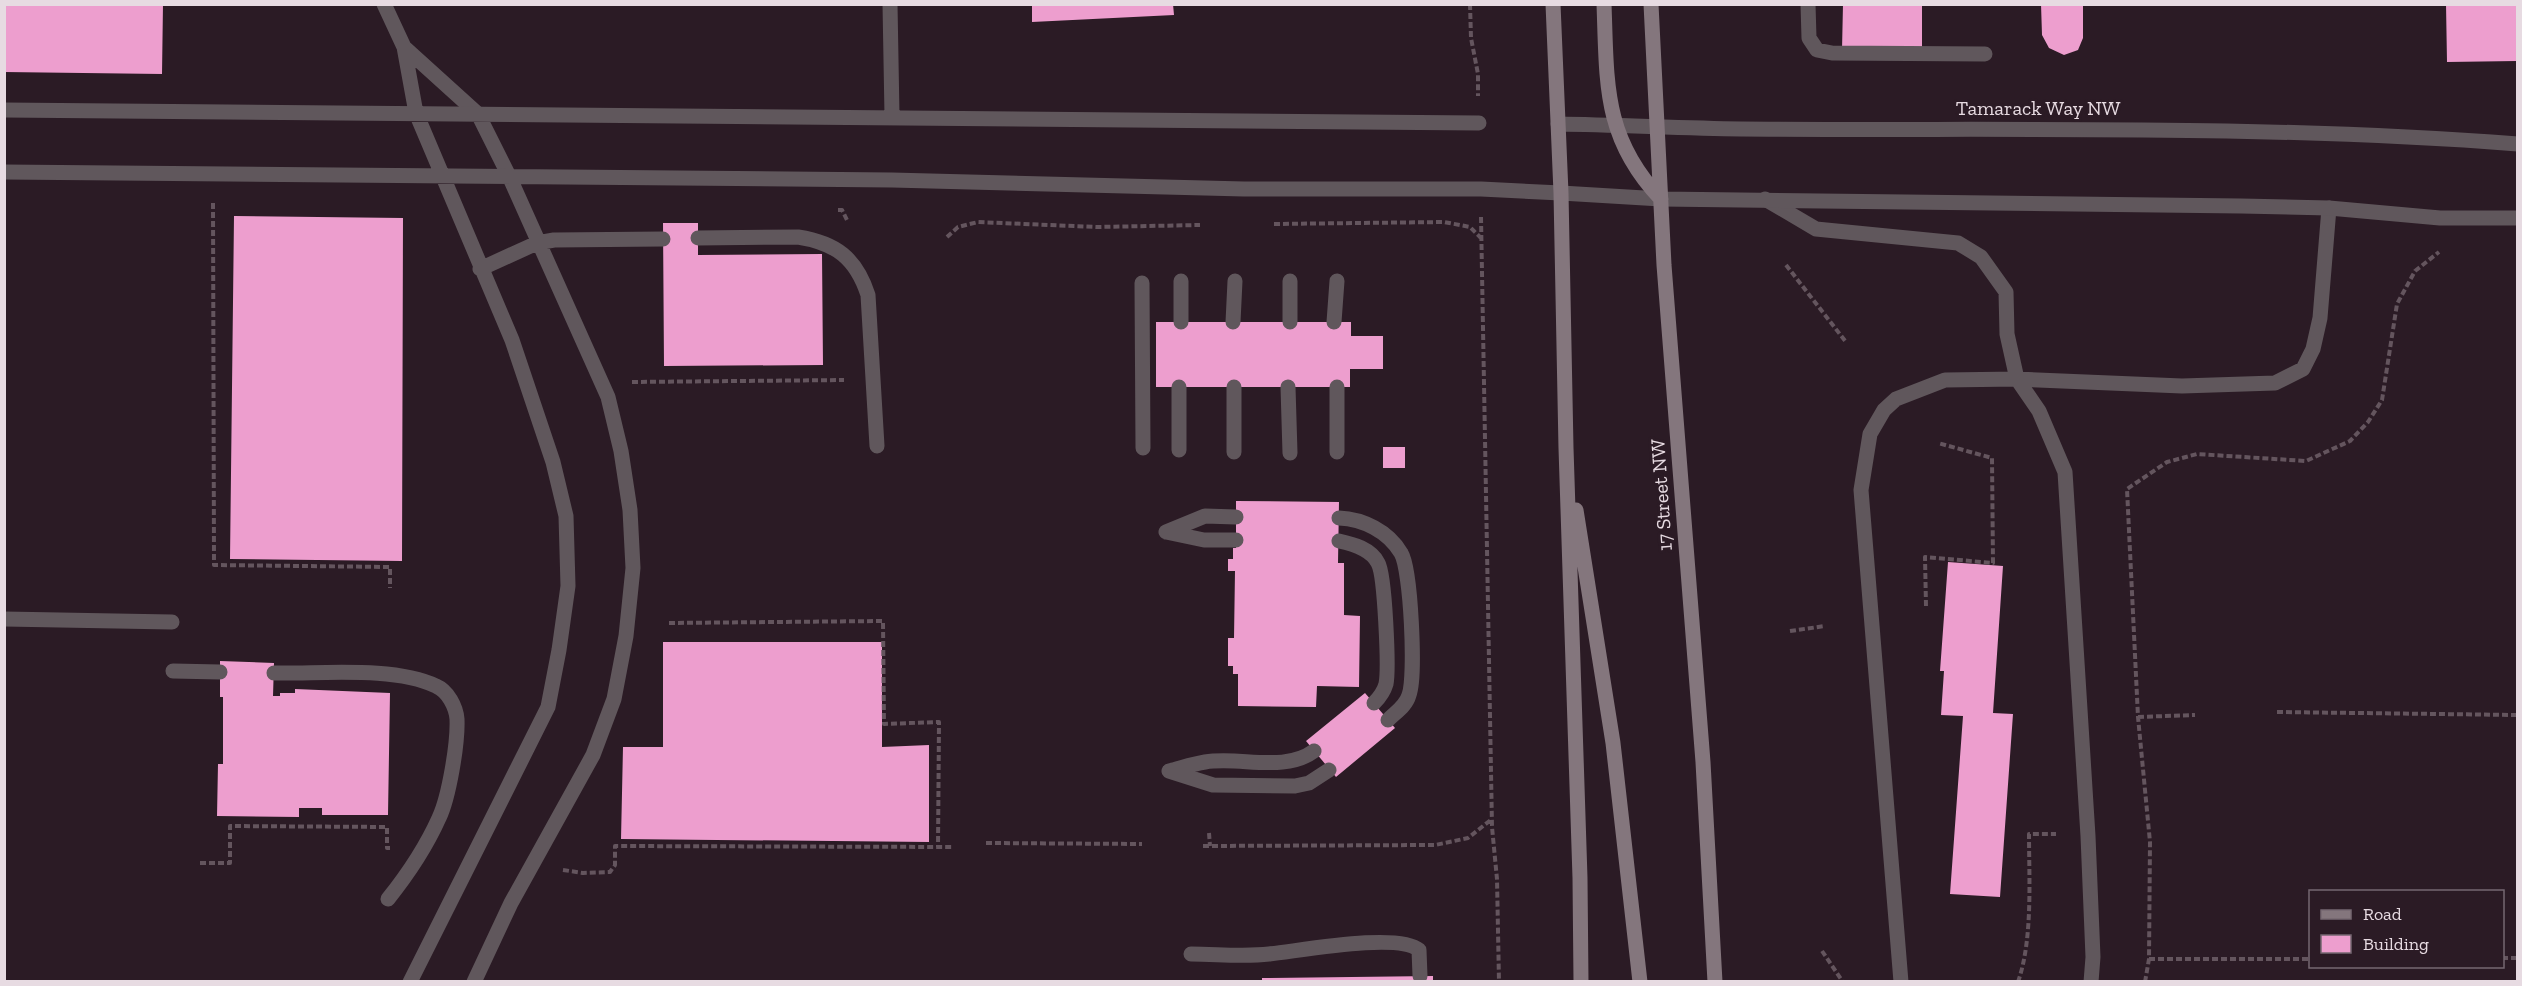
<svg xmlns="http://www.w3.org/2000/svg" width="2522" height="986" font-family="'Zilla Slab',serif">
  <rect width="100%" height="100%" fill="#2b1b25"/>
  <!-- building -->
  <path fill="#ed9ece" d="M 4,4 L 163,4 L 162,74 L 4,72 Z
    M 1032,4 L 1173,4 L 1174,15 L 1032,22 Z
    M 1843,4 L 1922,4 L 1922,51 L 1842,50 Z
    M 2041,4 L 2083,4 L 2083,38 L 2078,50 L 2064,55 L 2049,48 L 2042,35 Z
    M 2446,4 L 2517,4 L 2517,61 L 2447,62 Z
    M 234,216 L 403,218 L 402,561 L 230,559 Z
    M 663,223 L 698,223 L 698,255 L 822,254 L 823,365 L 664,366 Z
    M 1156,322 L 1351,322 L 1351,336 L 1383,336 L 1383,369 L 1350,369 L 1350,387 L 1156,387 Z
    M 1383,447 L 1405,447 L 1405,468 L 1383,468 Z
    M 1236,501 L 1339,502 L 1338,563 L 1344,563 L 1344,615 L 1360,616 L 1359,687 L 1317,686 L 1316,707 L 1238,706 L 1238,674 L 1233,674 L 1233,666 L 1228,666 L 1228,638 L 1234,638 L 1235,571 L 1228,571 L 1228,559 L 1233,559 L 1233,548 L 1236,548 Z
    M 1948,562 L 2003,566 L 1993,713 L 2013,714 L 2000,897 L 1950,894 L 1963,716 L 1941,715 L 1944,671 L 1940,671 Z
    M 663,642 L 882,642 L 882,747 L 929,745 L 929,842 L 621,839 L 623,747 L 691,747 L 663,747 Z
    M 220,661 L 274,663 L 273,696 L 280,696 L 280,693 L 295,693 L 295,689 L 390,693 L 388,815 L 322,815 L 322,808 L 299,808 L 299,817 L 217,816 L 218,764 L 223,764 L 223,697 L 220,697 Z
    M 1365,693 L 1395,728 L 1336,777 L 1306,741 Z
    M 1433,976 L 1433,981 L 1262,981 L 1262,978 Z"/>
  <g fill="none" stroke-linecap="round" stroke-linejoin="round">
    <!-- path -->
    <path stroke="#64555e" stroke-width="4" stroke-dasharray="6 3" stroke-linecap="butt" d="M 1470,4 L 1471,38 L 1478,74 L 1478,96
      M 213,203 L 214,565 L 390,567 L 390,588
      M 838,210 L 842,210 L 848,222
      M 1481,217 L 1492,827 L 1497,879 L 1499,982
      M 1274,224 L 1444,222 L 1470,227 L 1481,238
      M 947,237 L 958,227 L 978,222 L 1097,227 L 1200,225
      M 1786,265 L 1846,342
      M 632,382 L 844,380
      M 1926,606 L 1925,557 L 1993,563 L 1992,458 L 1938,443
      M 669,623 L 883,621 L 884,724 L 939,722 L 938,847
      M 1790,631 L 1825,626
      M 2277,712 L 2518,715
      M 2138,717 L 2195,715
      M 1209,833 L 1210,846
      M 986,843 L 1142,844
      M 1203,846 L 1435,845 L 1468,838 L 1492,819
      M 200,863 L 230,863 L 230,826 L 387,827 L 387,848 L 390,848
      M 563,870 L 583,873 L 610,872 L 615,865 L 615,846 L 952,847
      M 1822,951 L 1843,982
      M 2502,958 L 2518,958
      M 2149,959 L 2310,959
      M 2018,982 C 2033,939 2029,879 2029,834 L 2056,834
      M 2145,982 L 2149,959 L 2150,842 L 2138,717 L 2127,489 L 2167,462 L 2197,454 L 2306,461 L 2350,441 L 2368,422 L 2382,400 L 2397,304 L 2415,271 L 2439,252"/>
    <!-- service -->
    <path stroke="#60575c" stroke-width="15" d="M 384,4 L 404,47 L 416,113 L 512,340 L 553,462 L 566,516 L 568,586 L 559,650 L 548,707 L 410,982
      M 890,4 L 892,116
      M 1808,4 L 1809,38 L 1817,50 L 1832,53 L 1985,54
      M 404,47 L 478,114 L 509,176 L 608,397 L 621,451 L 630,510 L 633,568 L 626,636 L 614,699 L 593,755 L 511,903 L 474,982
      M 4,110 L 1479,123
      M 4,172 L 892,180 L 1244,189 L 1481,189 L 1561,193
      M 1765,199 L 1816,229 L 1958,243 L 1981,257 L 2006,292 L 2007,334 L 2017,379 L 2039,411 L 2065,472 L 2088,836 L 2093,957 L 2091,982
      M 698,238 L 798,237 C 836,243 856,258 868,295 L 877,446
      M 480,269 L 537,243 L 554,240 L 663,239
      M 1142,283 L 1143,448
      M 1181,322 L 1181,281
      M 1233,322 L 1235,281
      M 1290,322 L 1290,281
      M 1334,322 L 1337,281
      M 1179,387 L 1179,450
      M 1234,387 L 1234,452
      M 1288,387 L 1290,453
      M 1337,387 L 1337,452
      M 1339,518 C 1363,519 1388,531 1401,553 C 1411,569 1416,677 1409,695 C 1406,706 1396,712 1388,720
      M 1166,532 L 1205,516 L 1236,517
      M 1166,532 L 1204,540 L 1236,540
      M 1339,541 C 1353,544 1371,549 1378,563 C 1385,575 1389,669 1386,684 C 1384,691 1379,698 1374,703
      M 4,619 L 172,622
      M 173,671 L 220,672
      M 274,673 C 321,674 394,666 436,686 C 448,691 456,707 457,719 C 458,743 449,797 439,818 C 426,847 408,874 388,899
      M 1169,771 L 1213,785 L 1295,786 L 1309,783 L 1329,770
      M 1169,771 C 1181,768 1193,764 1205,762 C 1240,756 1284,773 1314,751
      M 1191,954 C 1217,954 1244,957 1269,954 C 1299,951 1398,932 1419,950 L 1420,976
      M 1901,982 L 1861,490 L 1870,434 L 1884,410 L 1896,399 L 1945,380 L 2017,379 L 2182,386 L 2275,383 L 2303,369 L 2313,349 L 2320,318 L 2329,208"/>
    <!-- tertiary -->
    <path stroke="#60575c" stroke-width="15" d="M 1558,124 C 1619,125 1680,128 1741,129 C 2000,131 2259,124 2518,144
      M 1561,193 L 1661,199 L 2241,206 L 2329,208 L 2440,218 L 2518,218"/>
    <!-- secondary -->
    <path stroke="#84767d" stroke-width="15" d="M 1553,4 L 1561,193 L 1566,448 L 1580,878 L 1581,982
      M 1604,4 C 1607,84 1603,138 1661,199
      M 1651,4 L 1664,265 L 1703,762 L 1715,982
      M 1576,510 L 1613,743 L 1640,982"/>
  </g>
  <g text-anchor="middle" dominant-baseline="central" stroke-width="6" stroke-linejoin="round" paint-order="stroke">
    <!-- street labels -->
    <g font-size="20" fill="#e7dbe2" stroke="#2b1b25">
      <text x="2038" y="108">Tamarack Way NW</text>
      <text transform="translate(1661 495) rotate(-94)">17 Street NW</text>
    </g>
  </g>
  <!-- border -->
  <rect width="2522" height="986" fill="none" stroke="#e7dbe2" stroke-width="12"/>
  <!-- legend -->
  <rect x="2309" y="890" width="195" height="78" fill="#2b1b25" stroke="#766871" stroke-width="1.5"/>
  <rect x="2321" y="910" width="30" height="9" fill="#84767d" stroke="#766871" stroke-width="1.5"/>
  <text x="2363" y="920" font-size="18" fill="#e7dbe2">Road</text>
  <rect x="2321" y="935" width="30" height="18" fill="#ed9ece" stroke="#766871" stroke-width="1.5"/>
  <text x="2363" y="950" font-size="18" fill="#e7dbe2">Building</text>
</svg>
